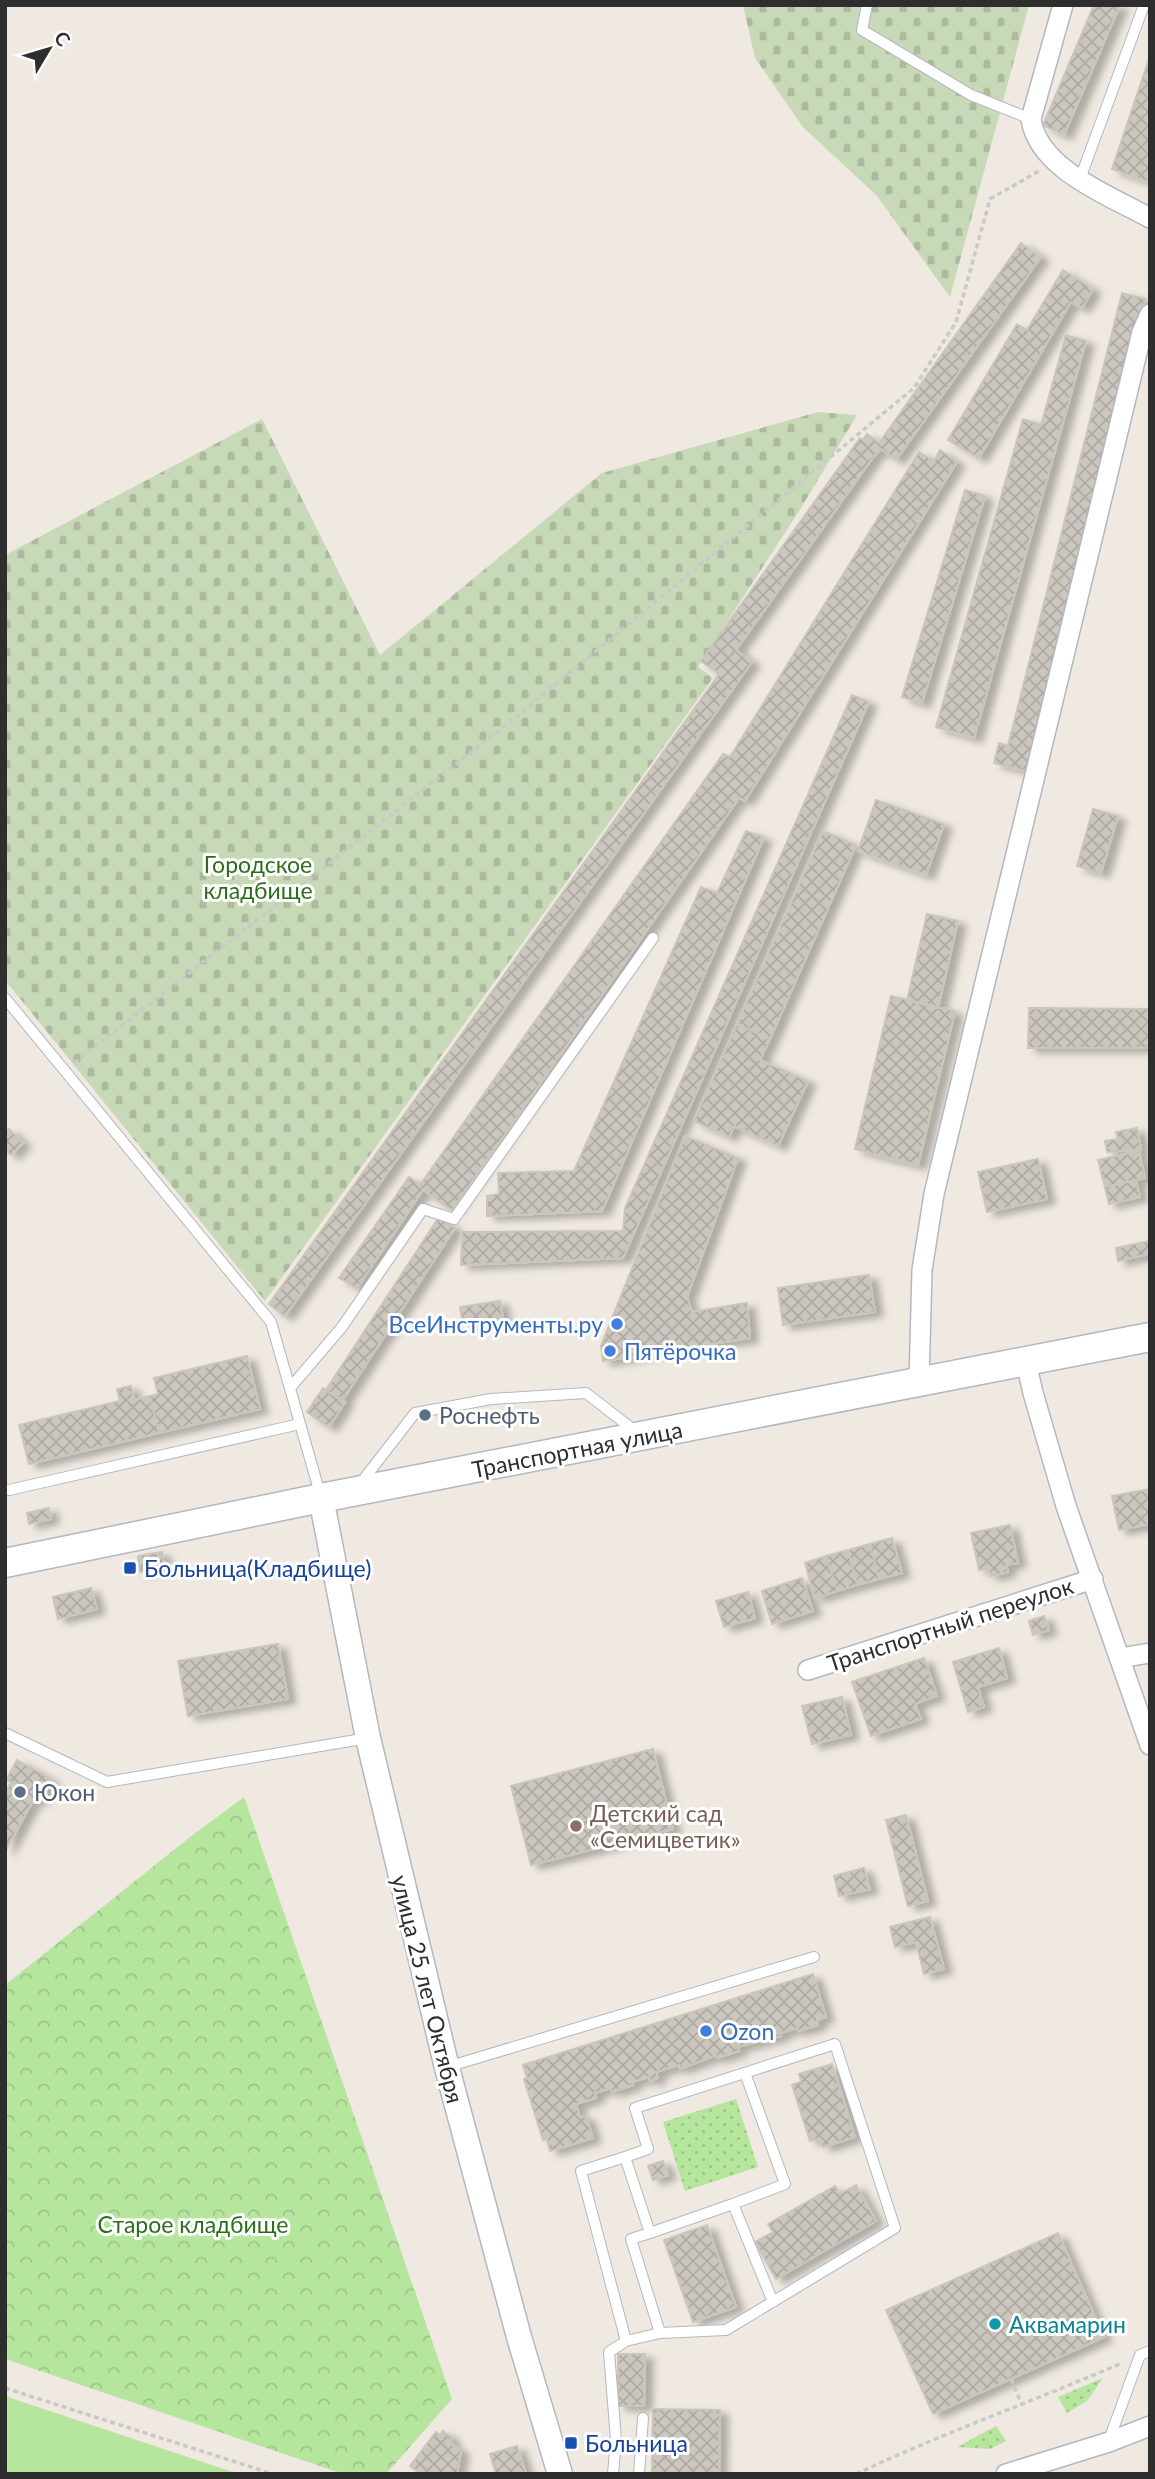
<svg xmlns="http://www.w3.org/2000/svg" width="1155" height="2479" font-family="Lato,sans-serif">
  <defs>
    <pattern id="grass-dots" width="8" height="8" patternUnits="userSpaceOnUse" patternTransform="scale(1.75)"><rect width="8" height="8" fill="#b6e59e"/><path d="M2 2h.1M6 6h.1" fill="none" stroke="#9dc588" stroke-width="1.8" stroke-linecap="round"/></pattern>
    <pattern id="forest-crowns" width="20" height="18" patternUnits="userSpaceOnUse" patternTransform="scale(1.75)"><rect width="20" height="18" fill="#b6e59e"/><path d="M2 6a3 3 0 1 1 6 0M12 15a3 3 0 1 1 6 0" fill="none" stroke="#9dc588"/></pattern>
    <pattern id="cemetery-stones" width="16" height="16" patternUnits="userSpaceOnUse" patternTransform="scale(1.75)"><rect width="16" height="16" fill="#c8d9b8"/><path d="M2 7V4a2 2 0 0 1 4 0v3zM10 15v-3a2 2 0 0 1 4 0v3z" fill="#acbb9e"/></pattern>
    <pattern id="building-cross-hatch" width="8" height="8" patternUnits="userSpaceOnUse" patternTransform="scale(1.75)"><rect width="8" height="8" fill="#cbc7bf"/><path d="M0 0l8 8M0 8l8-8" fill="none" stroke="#afaba4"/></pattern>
    <filter id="shadow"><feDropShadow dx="8" dy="4.5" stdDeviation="3.5" flood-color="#0004"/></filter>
  </defs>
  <rect width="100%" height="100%" fill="#efe9e1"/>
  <!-- grass -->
  <path fill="url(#grass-dots)" d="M 736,2099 L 758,2167 L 685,2191 L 663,2122 Z
    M 1103,2378 L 1087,2401 L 1067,2413 L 1058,2397 Z
    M 996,2426 L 1006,2441 L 990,2449 L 957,2447 Z"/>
  <!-- forest -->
  <path fill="url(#forest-crowns)" d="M 244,1797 L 452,2399 L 386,2474 L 343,2474 L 5,2359 L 5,1985 L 190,1837 Z"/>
  <!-- cemetery -->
  <path fill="url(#cemetery-stones)" d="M 743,5 L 1029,5 L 950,297 L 877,196 L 803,127 L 755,58 Z
    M 818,412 L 857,415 L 801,508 L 698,667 L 713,678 L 265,1301 L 5,980 L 5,555 L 262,419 L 380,655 L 602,473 Z"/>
  <!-- garden -->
  <path fill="#b6e59e" d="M 5,2396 L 239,2474 L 5,2474 Z"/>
  <!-- building -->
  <path fill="url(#building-cross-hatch)" stroke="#cbc5ba" stroke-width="2" filter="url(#shadow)" d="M 1094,5 L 1120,5 L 1064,135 L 1043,125 Z
    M 1150,56 L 1150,181 L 1149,182 L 1112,169 Z
    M 1021,243 L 1041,257 L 896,460 L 881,449 L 874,456 L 736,650 L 752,662 L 285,1316 L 269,1304 L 719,674 L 701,661 L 860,438 L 863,440 L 867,434 L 879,443 Z
    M 1063,270 L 1093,289 L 1082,308 L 1071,302 L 979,458 L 948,440 L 1017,324 L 1027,330 Z
    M 1122,293 L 1145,299 L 1026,771 L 994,763 L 999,743 L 1008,746 Z
    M 1066,335 L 1086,341 L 974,738 L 936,727 L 1023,419 L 1041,425 Z
    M 940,450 L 957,462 L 745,801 L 739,798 L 452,1210 L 423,1190 L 357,1288 L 339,1278 L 409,1177 L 420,1185 L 723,754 L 730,757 L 919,452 L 934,461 Z
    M 965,490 L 985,496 L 922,703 L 902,697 Z
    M 852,695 L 869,702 L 623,1258 L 461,1265 L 462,1232 L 623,1231 L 625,1208 Z
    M 876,800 L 944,824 L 926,875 L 858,851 Z
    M 1093,809 L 1118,816 L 1101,873 L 1077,866 Z
    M 746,831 L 764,837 L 602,1211 L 487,1216 L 487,1196 L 499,1194 L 498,1173 L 574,1171 L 701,887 L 717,893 Z
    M 823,831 L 856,845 L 770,1039 L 737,1024 Z
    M 927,914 L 958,921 L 938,1008 L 907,1000 Z
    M 891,996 L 955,1011 L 918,1165 L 855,1149 Z
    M 1029,1008 L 1150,1009 L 1150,1048 L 1028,1048 Z
    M 737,1024 L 770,1039 L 760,1060 L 808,1081 L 778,1146 L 734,1126 L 729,1137 L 694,1121 Z
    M 1137,1128 L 1141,1149 L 1107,1152 L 1105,1141 L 1118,1139 L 1116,1132 Z
    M 9,1129 L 23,1143 L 11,1155 L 5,1149 L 5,1133 Z
    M 685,1136 L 738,1158 L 687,1297 L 692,1312 L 747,1303 L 750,1338 L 603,1361 L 601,1346 Z
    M 1139,1151 L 1145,1178 L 1105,1187 L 1098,1160 Z
    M 1038,1159 L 1047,1199 L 987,1212 L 978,1172 Z
    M 1136,1180 L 1140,1197 L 1109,1204 L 1105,1187 Z
    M 439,1217 L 455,1228 L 342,1401 L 326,1390 Z
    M 1150,1241 L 1150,1254 L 1118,1261 L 1116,1248 Z
    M 869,1275 L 875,1312 L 783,1325 L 778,1288 Z
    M 500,1301 L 503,1318 L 463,1325 L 460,1307 Z
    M 247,1356 L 260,1409 L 159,1433 L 150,1396 L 158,1394 L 154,1378 Z
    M 131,1386 L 134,1400 L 150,1396 L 159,1433 L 29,1464 L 19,1425 L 120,1401 L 117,1389 Z
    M 323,1388 L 345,1402 L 329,1427 L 307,1412 Z
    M 1150,1489 L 1150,1524 L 1119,1530 L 1112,1496 Z
    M 49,1508 L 51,1519 L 29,1524 L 27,1513 Z
    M 1010,1525 L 1018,1563 L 1006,1565 L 1008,1572 L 990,1576 L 989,1568 L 979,1570 L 971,1533 Z
    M 892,1538 L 902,1573 L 879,1579 L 870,1544 Z
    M 870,1544 L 879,1579 L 857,1585 L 848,1550 Z
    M 848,1550 L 857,1585 L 837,1591 L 826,1556 Z
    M 162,1552 L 164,1568 L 140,1572 L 138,1556 Z
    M 826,1556 L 837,1591 L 815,1598 L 805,1563 Z
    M 802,1578 L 813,1611 L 772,1624 L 762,1591 Z
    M 91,1588 L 97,1609 L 58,1619 L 53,1597 Z
    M 748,1592 L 755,1618 L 724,1627 L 716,1601 Z
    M 1044,1616 L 1049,1630 L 1033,1635 L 1029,1621 Z
    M 278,1644 L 288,1699 L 188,1716 L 178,1661 Z
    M 999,1648 L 1007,1678 L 978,1687 L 984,1707 L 968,1712 L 953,1662 Z
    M 924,1658 L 937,1696 L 915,1704 L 921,1719 L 871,1736 L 852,1682 Z
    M 842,1697 L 851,1735 L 812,1744 L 802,1706 Z
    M 653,1749 L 673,1829 L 531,1865 L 511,1786 Z
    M 17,1760 L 51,1779 L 40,1800 L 35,1797 L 6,1850 L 5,1793 L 11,1782 L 6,1780 Z
    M 906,1815 L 928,1901 L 908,1906 L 886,1820 Z
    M 864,1868 L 870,1889 L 839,1896 L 834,1876 Z
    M 930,1917 L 944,1969 L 924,1974 L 916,1942 L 895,1947 L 890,1927 Z
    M 813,1974 L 826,2017 L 817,2020 L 818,2025 L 798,2031 L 797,2028 L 780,2033 L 781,2036 L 737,2047 L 739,2051 L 717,2058 L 716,2055 L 680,2069 L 679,2065 L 656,2072 L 658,2078 L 650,2081 L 649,2077 L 632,2082 L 633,2085 L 612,2092 L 611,2088 L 595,2093 L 596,2098 L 576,2104 L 580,2118 L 586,2116 L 593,2138 L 550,2151 L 547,2139 L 543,2140 L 524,2079 L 527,2078 L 523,2065 Z
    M 832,2064 L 855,2137 L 823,2147 L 820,2138 L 810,2141 L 792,2085 L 801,2082 L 799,2074 Z
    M 663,2161 L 668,2175 L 653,2180 L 648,2166 Z
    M 856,2185 L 876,2221 L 776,2279 L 755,2242 L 773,2232 L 768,2224 L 835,2186 L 840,2194 Z
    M 707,2225 L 736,2307 L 693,2322 L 664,2240 Z
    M 1058,2233 L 1104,2337 L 933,2414 L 886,2310 Z
    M 618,2354 L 645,2354 L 644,2406 L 618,2406 Z
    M 653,2409 L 720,2410 L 719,2474 L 652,2474 Z
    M 443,2431 L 452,2438 L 450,2442 L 461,2451 L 457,2474 L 421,2474 L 410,2466 L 436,2432 L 440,2435 Z
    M 517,2446 L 526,2474 L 496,2474 L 490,2454 Z"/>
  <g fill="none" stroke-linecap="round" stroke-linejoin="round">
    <defs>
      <path id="service" d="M 867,5 L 862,30 L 971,95 L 1031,119
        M 1080,179 L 1144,5
        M 5,998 L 271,1322 L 321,1497
        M 290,1388 L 342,1327 L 423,1209 L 454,1219 L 653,938
        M 360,1484 L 415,1413 L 491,1399 L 586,1393 L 635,1431
        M 9,1490 L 300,1424
        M 5,1733 L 107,1782 L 368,1738
        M 447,2067 L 814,1957
        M 745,2073 L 785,2184 L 733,2204 L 773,2302
        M 625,2157 L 581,2171 L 626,2341
        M 650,2233 L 733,2204
        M 1109,2440 L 1140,2355 L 1150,2351
        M 613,2474 L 616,2440 L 609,2352 L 626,2341 L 660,2333 L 726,2330 L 895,2228 L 835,2044 L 635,2108 L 648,2149 L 625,2157 L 650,2233 L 631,2239 L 660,2333
        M 639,2474 L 643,2418"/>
      <path id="minor" d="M 1063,5 L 1031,119 C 1038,169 1110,196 1150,218
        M 1026,1362 L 1033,1393 L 1066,1506 L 1150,1745
        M 919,1382 L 922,1270 L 934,1194 L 1142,332 L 1150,314
        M 1120,1658 L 1150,1653
        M 808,1670 L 1093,1579
        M 1006,2474 L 1109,2442 L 1150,2426"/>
      <path id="tertiary" d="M 321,1498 L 368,1738 L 447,2068 L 519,2337 L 560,2474"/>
      <path id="secondary" d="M 5,1563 L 321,1498 L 1150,1337"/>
    </defs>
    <!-- service casing -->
    <use href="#service" stroke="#b4b7c1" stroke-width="12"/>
    <!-- minor casing -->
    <use href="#minor" stroke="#b4b7c1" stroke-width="22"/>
    <!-- tertiary casing -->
    <use href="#tertiary" stroke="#b4b7c1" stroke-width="27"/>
    <!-- secondary casing -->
    <use href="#secondary" stroke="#b4b7c1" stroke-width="31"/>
    <!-- path -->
    <path stroke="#c9c9c9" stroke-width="3.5" stroke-dasharray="5 3.5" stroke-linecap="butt" d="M 74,1063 L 516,717 L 914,388 L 956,322 L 990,199 L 1039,171
      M 1011,2379 L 1022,2405
      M 5,2388 L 273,2474
      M 856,2474 C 943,2433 1034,2401 1122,2363"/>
    <!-- service -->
    <use href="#service" stroke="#fff" stroke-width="10"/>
    <!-- minor -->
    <use href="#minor" stroke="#fff" stroke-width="19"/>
    <!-- tertiary -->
    <use href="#tertiary" stroke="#fff" stroke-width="24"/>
    <!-- secondary -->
    <use href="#secondary" stroke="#fff" stroke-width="28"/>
  </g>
  <!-- markers -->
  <g fill="#3f7fe0" stroke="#fff" stroke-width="2.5">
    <circle cx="617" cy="1324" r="7"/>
    <circle cx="610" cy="1351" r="7"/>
    <circle cx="706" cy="2031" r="7"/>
  </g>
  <g fill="#5c6f8a" stroke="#fff" stroke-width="2.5">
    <circle cx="425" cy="1415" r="7"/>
    <circle cx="20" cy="1792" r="7"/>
  </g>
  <g fill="#1a4fb4" stroke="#fff" stroke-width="2.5">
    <rect x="123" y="1561" width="14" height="14" rx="3.5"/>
    <rect x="564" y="2436" width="14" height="14" rx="3.5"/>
  </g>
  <circle fill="#8d6e63" stroke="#fff" stroke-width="2.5" cx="576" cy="1826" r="7"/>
  <circle fill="#0f9aa8" stroke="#fff" stroke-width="2.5" cx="995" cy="2324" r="7"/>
  <g text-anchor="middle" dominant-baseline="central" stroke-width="6" stroke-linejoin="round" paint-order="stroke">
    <!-- park labels -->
    <g font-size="23" fill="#2c6e1b" stroke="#fff">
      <text x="258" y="864">Городское<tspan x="258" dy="26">кладбище</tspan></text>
      <text x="193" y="2224">Старое кладбище</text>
    </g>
    <!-- shop labels -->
    <g font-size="23" fill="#366cbe" stroke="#fff" text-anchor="start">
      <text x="603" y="1324" text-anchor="end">ВсеИнструменты.ру</text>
      <text x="624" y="1351">Пятёрочка</text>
      <text x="720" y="2031">Ozon</text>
    </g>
    <!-- service labels -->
    <g font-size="23" fill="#4e5e75" stroke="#fff" text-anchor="start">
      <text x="439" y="1415">Роснефть</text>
      <text x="34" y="1792">Юкон</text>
    </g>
    <!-- street labels -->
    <g font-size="23" fill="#2e2e2e" stroke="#fff">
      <text transform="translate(577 1449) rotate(-11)">Транспортная улица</text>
      <text transform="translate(950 1624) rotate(-18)">Транспортный переулок</text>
      <text transform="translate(428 1989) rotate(76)">улица 25 лет Октября</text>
    </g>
    <!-- transit labels -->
    <g font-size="23" fill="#164399" stroke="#fff" text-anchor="start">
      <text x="144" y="1568">Больница(Кладбище)</text>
      <text x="585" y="2443">Больница</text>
    </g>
    <!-- education labels -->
    <g font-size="23" fill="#785e54" stroke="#fff" text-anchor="start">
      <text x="590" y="1813">Детский сад<tspan x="590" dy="26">«Семицветик»</tspan></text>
    </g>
    <!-- culture labels -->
    <g font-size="23" fill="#0d838f" stroke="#fff" text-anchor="start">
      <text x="1009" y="2324">Аквамарин</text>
    </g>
  </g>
  <!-- border -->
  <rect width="1155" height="2479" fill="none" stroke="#2e2e2e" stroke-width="14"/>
  <!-- north arrow -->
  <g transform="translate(49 49) rotate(52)" stroke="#ffffff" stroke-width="5" paint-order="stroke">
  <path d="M0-5L12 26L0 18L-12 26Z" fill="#2e2e2e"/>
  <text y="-10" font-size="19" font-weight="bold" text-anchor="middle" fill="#2e2e2e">С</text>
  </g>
</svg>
